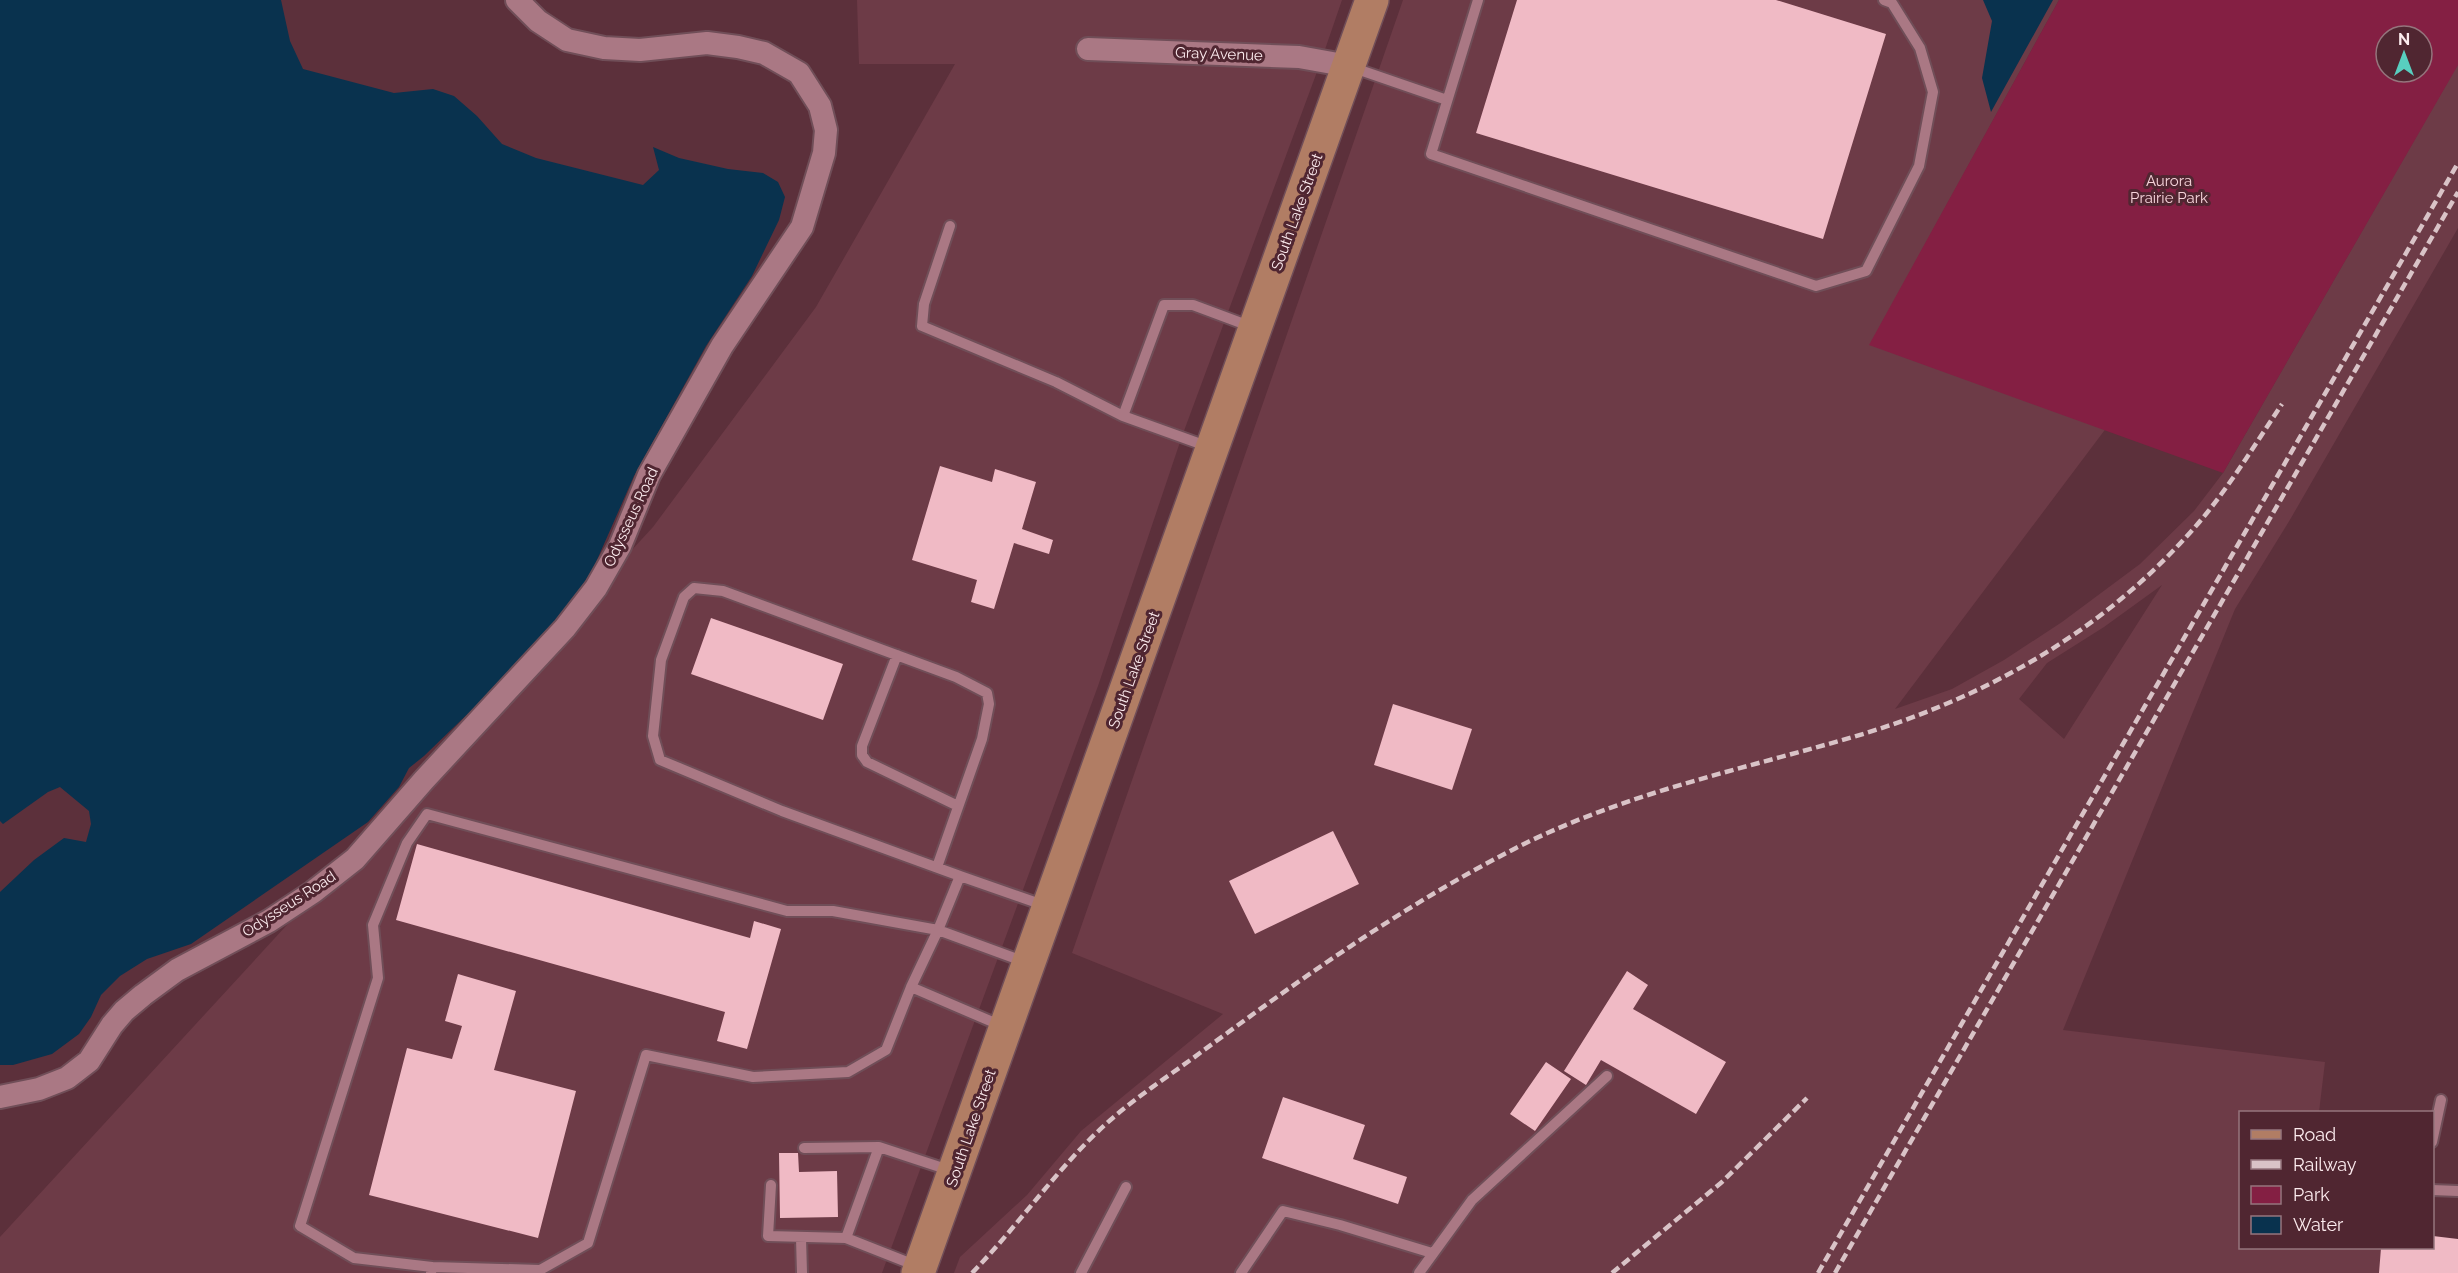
<svg xmlns="http://www.w3.org/2000/svg" width="2458" height="1273" font-family="Raleway,sans-serif">
  <rect width="100%" height="100%" fill="#5c303b"/>
  <!-- built -->
  <path fill="#6d3b47" fill-rule="evenodd" d="M 857,0 L 1342,0 L 1321,61 L 1181,439 L 1098,686 L 882,1273 L 0,1273 L 0,1237 L 653,527 L 816,307 L 955,64 L 859,64 Z
    M 1403,0 L 2059,0 L 1871,343 L 2107,427 L 1895,709 L 1952,689 L 2004,660 L 2062,622 L 2140,564 L 2194,511 L 2223,473 L 2458,64 L 2458,228 L 2291,518 L 2235,609 L 2063,1030 L 2325,1062 L 2319,1112 L 2240,1112 L 2240,1248 L 2432,1248 L 2433,1240 L 2458,1243 L 2458,1273 L 954,1273 L 960,1257 L 1027,1195 L 1081,1131 L 1223,1014 L 1072,953 ZM 2162,585 L 2064,739 L 2019,699 L 2047,663 L 2104,627 Z"/>
  <!-- green -->
  <path fill="#841f43" fill-rule="evenodd" d="M 2059,0 L 2458,0 L 2458,65 L 2223,473 L 1869,345 ZM 2386,36 L 2422,36 L 2422,72 L 2386,72 Z"/>
  <!-- water -->
  <path fill="#09324e" d="M 0,0 L 281,0 L 290,41 L 303,69 L 394,93 L 433,89 L 454,96 L 477,116 L 502,144 L 536,158 L 643,185 L 659,170 L 653,147 L 679,158 L 728,169 L 763,173 L 778,182 L 785,197 L 779,220 L 752,276 L 706,346 L 634,476 L 593,569 L 571,603 L 537,647 L 424,756 L 409,768 L 399,787 L 368,822 L 191,944 L 147,959 L 120,976 L 101,995 L 91,1017 L 79,1034 L 52,1054 L 13,1065 L 0,1065 L 0,892 L 34,860 L 64,838 L 86,842 L 91,824 L 89,811 L 60,787 L 48,792 L 3,824 L 0,821 Z
    M 1983,0 L 2053,0 L 1991,112 L 1982,78 L 1992,21 Z"/>
  <!-- building -->
  <path fill="#f0bac5" d="M 1517,0 L 1776,0 L 1886,34 L 1823,239 L 1476,133 Z
    M 940,466 L 992,482 L 995,469 L 1036,482 L 1022,529 L 1053,540 L 1049,554 L 1014,543 L 994,609 L 971,602 L 977,580 L 912,560 Z
    M 711,618 L 843,664 L 823,720 L 691,674 Z
    M 1393,704 L 1472,729 L 1452,790 L 1374,765 Z
    M 1333,831 L 1359,884 L 1255,934 L 1229,881 Z
    M 417,844 L 750,938 L 754,921 L 781,929 L 747,1049 L 717,1041 L 725,1012 L 396,920 Z
    M 1627,971 L 1648,985 L 1633,1009 L 1726,1062 L 1696,1114 L 1601,1060 L 1586,1085 L 1564,1071 Z
    M 458,974 L 516,991 L 494,1070 L 576,1091 L 538,1238 L 369,1195 L 407,1048 L 452,1059 L 462,1026 L 445,1021 Z
    M 1546,1062 L 1571,1079 L 1535,1131 L 1510,1114 Z
    M 1283,1097 L 1365,1125 L 1353,1159 L 1407,1177 L 1398,1204 L 1262,1158 Z
    M 779,1153 L 798,1153 L 799,1172 L 837,1171 L 838,1217 L 780,1218 Z
    M 2433,1236 L 2458,1239 L 2458,1273 L 2379,1273 L 2381,1248 L 2433,1248 Z"/>
  <g fill="none" stroke-linecap="round" stroke-linejoin="round">
    <defs>
      <path id="service" d="M 1478,0 L 1431,154 L 1816,286 L 1866,271 L 1919,166 L 1933,92 L 1920,48 L 1892,3 L 1884,0
        M 1351,67 L 1447,100
        M 950,226 L 924,304 L 922,326 L 1056,382 L 1123,416 L 1209,447
        M 1123,416 L 1164,305 L 1193,305 L 1252,327
        M 897,655 L 862,746 L 862,755 L 867,762 L 958,806
        M 937,867 L 982,739 L 989,704 L 987,693 L 956,677 L 723,591 L 694,588 L 684,597 L 661,660 L 653,736 L 660,760 L 782,811 L 960,876
        M 911,987 L 938,930 L 1025,962
        M 2432,1142 L 2441,1100
        M 804,1148 L 879,1147 L 952,1171
        M 771,1185 L 768,1236 L 846,1238 L 917,1266
        M 2432,1190 L 2458,1191
        M 801,1238 L 802,1273
        M 846,1238 L 879,1147
        M 432,1267 L 354,1258 L 300,1226 L 378,978 L 373,925 L 407,843 L 427,814 L 787,911 L 833,911 L 938,930 L 960,876 L 1046,906
        M 431,1273 L 432,1267 L 540,1270 L 588,1243 L 646,1055 L 753,1077 L 848,1072 L 886,1050 L 911,987 L 1002,1026
        M 1081,1273 L 1126,1187
        M 1241,1273 L 1283,1211 L 1340,1225 L 1432,1253
        M 1419,1273 L 1472,1200 L 1607,1076"/>
      <path id="minor" d="M 1088,49 L 1299,57 L 1349,66
        M 0,1097 L 39,1089 L 67,1078 L 89,1061 L 112,1025 L 124,1011 L 143,995 L 177,970 L 269,921 L 313,892 L 355,859 L 424,780 L 565,628 L 596,588 L 620,546 L 649,475 L 722,346 L 802,227 L 824,153 L 826,130 L 820,106 L 799,73 L 764,53 L 738,47 L 707,43 L 640,50 L 604,48 L 567,40 L 538,21 L 517,0"/>
      <path id="primary" d="M 918,1273 L 1372,0"/>
    </defs>
    <!-- service casing -->
    <use href="#service" stroke="#704e58" stroke-width="14"/>
    <!-- minor casing -->
    <use href="#minor" stroke="#704e58" stroke-width="26"/>
    <!-- primary casing -->
    <use href="#primary" stroke="#704e58" stroke-width="36"/>
    <!-- service -->
    <use href="#service" stroke="#aa7884" stroke-width="10"/>
    <!-- minor -->
    <use href="#minor" stroke="#aa7884" stroke-width="22"/>
    <!-- primary -->
    <use href="#primary" stroke="#b17d64" stroke-width="33"/>
    <!-- rail -->
    <path stroke="#d9c3c7" stroke-width="4.5" stroke-dasharray="9 4.5" stroke-linecap="butt" d="M 972,1273 C 1019,1225 1057,1168 1107,1123 C 1137,1096 1172,1074 1204,1050 C 1303,977 1406,904 1516,848 C 1622,794 1739,770 1853,737 C 1982,699 2096,636 2187,536 C 2224,496 2252,449 2282,404
      M 1612,1273 L 1722,1182 L 1807,1098
      M 1818,1273 L 2458,163
      M 1835,1273 L 2458,192"/>
  </g>
  <g text-anchor="middle" dominant-baseline="central" stroke-width="6" stroke-linejoin="round" paint-order="stroke">
    <!-- street labels -->
    <g font-size="15" fill="#fcebee" stroke="#502631">
      <text transform="translate(1219 54) rotate(2)">Gray Avenue</text>
      <text transform="translate(1297 212) rotate(-70)">South Lake Street</text>
      <text transform="translate(631 517) rotate(-65)">Odysseus Road</text>
      <text transform="translate(1134 670) rotate(-70)">South Lake Street</text>
      <text transform="translate(289 904) rotate(-33)">Odysseus Road</text>
      <text transform="translate(971 1128) rotate(-71)">South Lake Street</text>
    </g>
    <!-- park labels -->
    <g font-size="15" fill="#f6d3da" stroke="#502631">
      <text x="2169" y="181">Aurora<tspan x="2169" dy="17">Prairie Park</tspan></text>
    </g>
  </g>
  <!-- legend -->
  <rect x="2239" y="1111" width="195" height="138" fill="#502631" stroke="#95757d" stroke-width="1.5"/>
  <rect x="2251" y="1130" width="30" height="9" fill="#b17d64" stroke="#95757d" stroke-width="1.5"/>
  <text x="2293" y="1141" font-size="18" fill="#fcebee">Road</text>
  <rect x="2251" y="1160" width="30" height="9" fill="#d9c3c7" stroke="#95757d" stroke-width="1.5"/>
  <text x="2293" y="1171" font-size="18" fill="#fcebee">Railway</text>
  <rect x="2251" y="1186" width="30" height="18" fill="#841f43" stroke="#95757d" stroke-width="1.5"/>
  <text x="2293" y="1201" font-size="18" fill="#fcebee">Park</text>
  <rect x="2251" y="1216" width="30" height="18" fill="#09324e" stroke="#95757d" stroke-width="1.5"/>
  <text x="2293" y="1231" font-size="18" fill="#fcebee">Water</text>
  <!-- north arrow -->
  <g transform="translate(2404 54)"><circle r="28" fill="#502631" stroke="#95757d" stroke-width="1.5"/>
  <path d="M0-4.5L10 22L0 15L-10 22Z" fill="#58cebf"/>
  <text y="-9" font-size="16" font-weight="bold" text-anchor="middle" fill="#fcebee">N</text>
  </g>
</svg>
